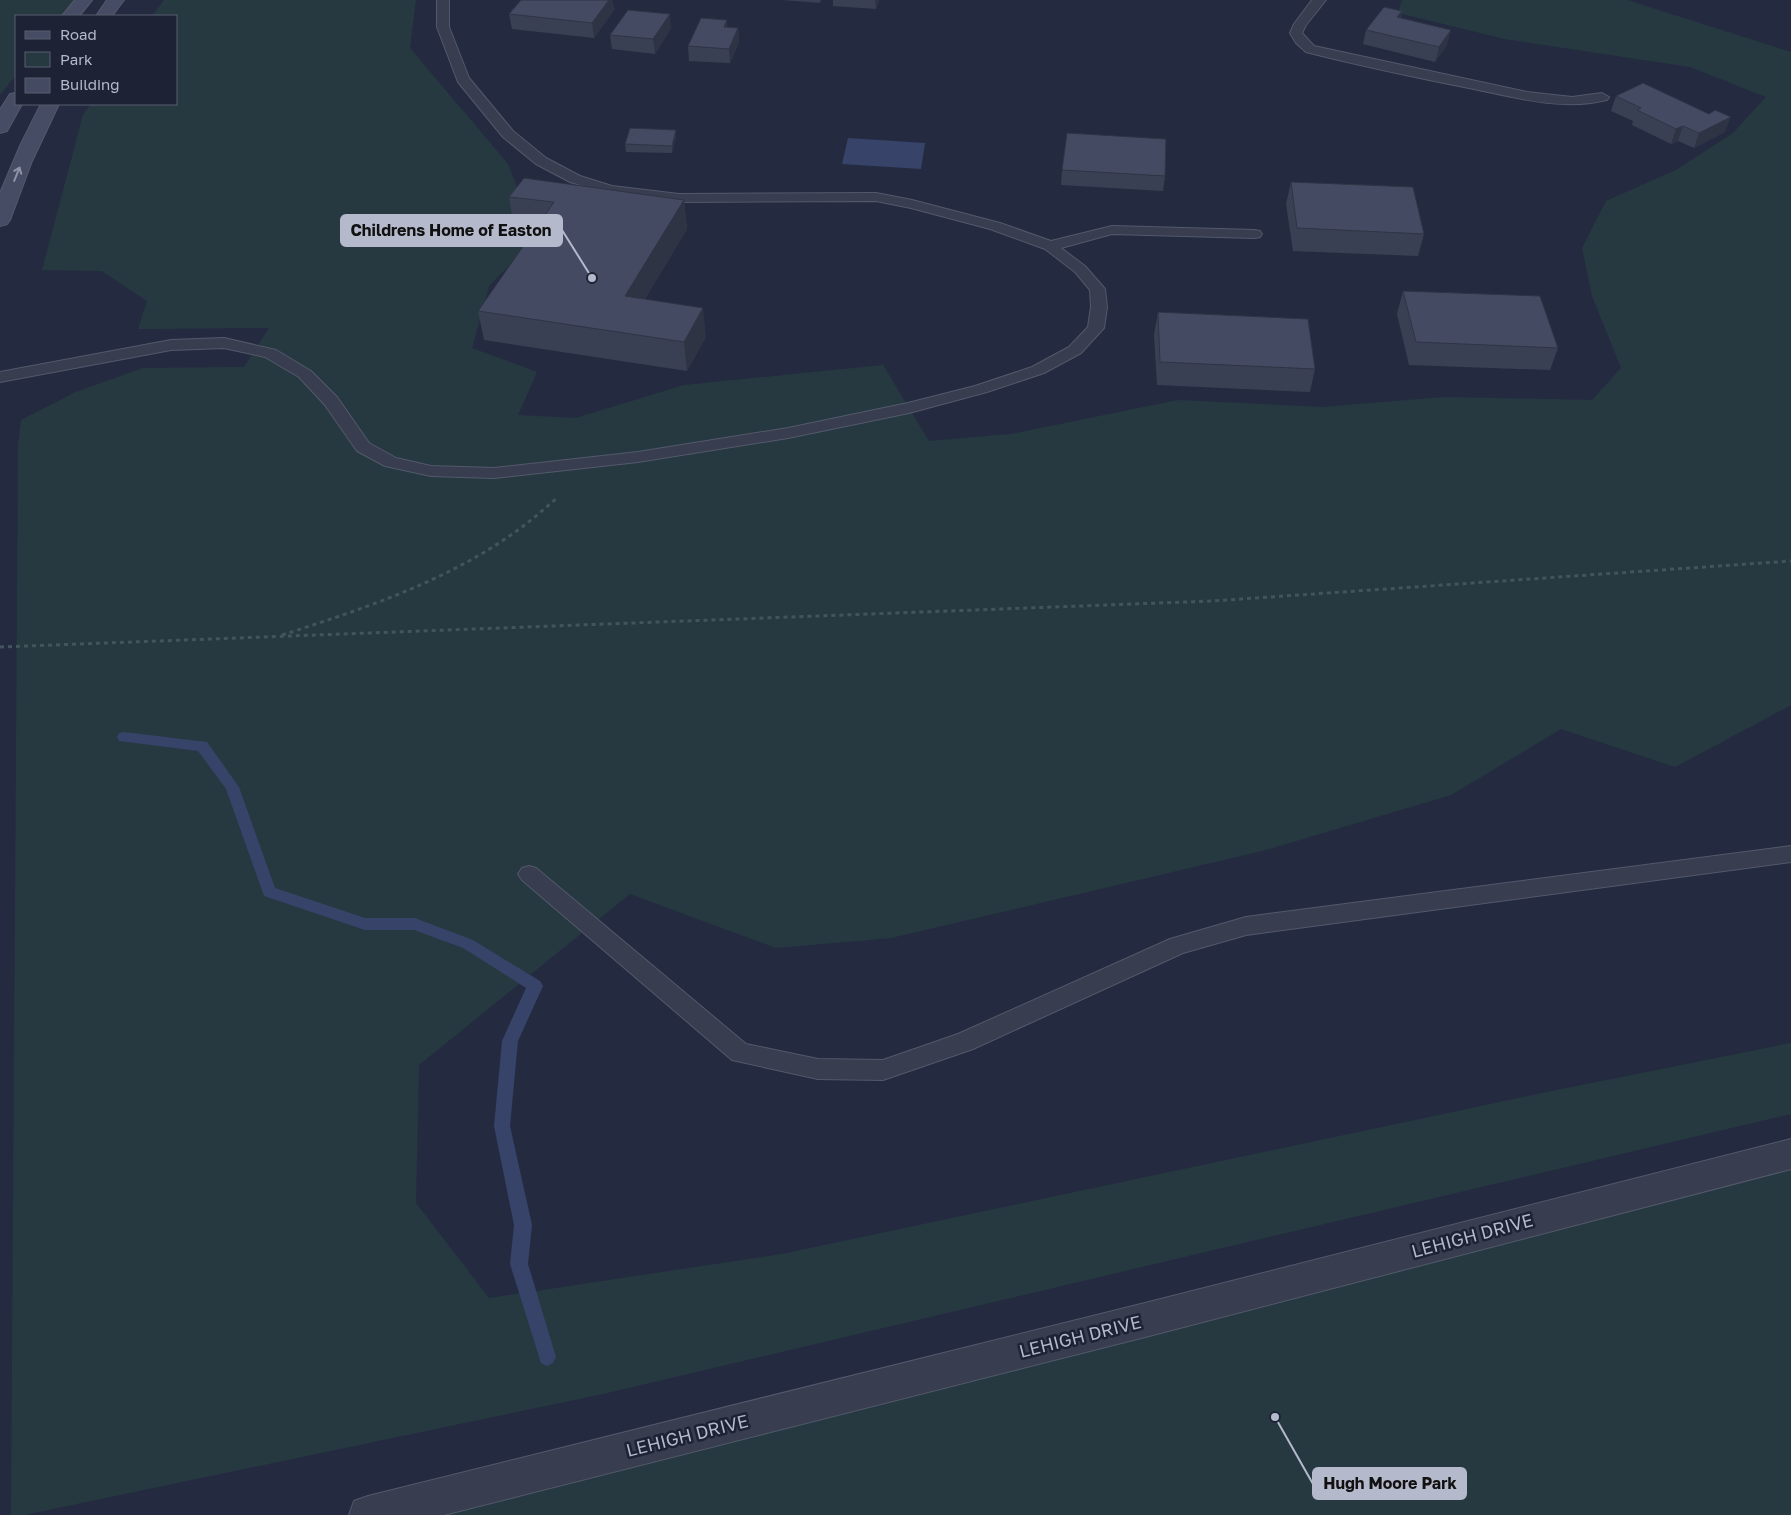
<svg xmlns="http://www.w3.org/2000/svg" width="1791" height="1515" font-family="'Golos Text',sans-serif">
  <rect width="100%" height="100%" fill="#242b40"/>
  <!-- green -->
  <path fill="#263941" d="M 0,0 L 80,0 L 67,16 L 16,16 L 16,75 L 0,95 Z
    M 164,0 L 416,0 L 410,48 L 508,164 L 536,238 L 489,286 L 472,348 L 537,372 L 518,415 L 576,418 L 684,385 L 883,365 L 929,441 L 1011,434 L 1178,400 L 1322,407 L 1444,397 L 1592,400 L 1621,368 L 1592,296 L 1582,248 L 1606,201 L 1676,170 L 1733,133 L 1766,97 L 1690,67 L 1505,39 L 1398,13 L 1402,0 L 1627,0 L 1791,52 L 1791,705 L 1675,767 L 1561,729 L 1451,795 L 1262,851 L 891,938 L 776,948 L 630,894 L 419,1065 L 416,1203 L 489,1298 L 782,1254 L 1547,1092 L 1791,1043 L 1791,1114 L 603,1394 L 24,1515 L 11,1515 L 18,447 L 21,420 L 76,392 L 143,368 L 244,367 L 269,328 L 138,329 L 147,301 L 102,271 L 42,270 L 83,115 L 91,104 L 176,104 L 176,16 L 152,16 Z
    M 1791,1154 L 1791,1515 L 368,1515 Z"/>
  <!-- water -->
  <path fill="#374368" d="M 848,138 L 925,143 L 921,169 L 842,164 Z"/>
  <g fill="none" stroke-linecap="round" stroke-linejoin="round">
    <!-- stream -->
    <path fill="#374368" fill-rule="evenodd" d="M 124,732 L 207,742 L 239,787 L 275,888 L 365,918 L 415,918 L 420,920 L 473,940 L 540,981 L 543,986 L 518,1041 L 510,1126 L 532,1225 L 528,1264 L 556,1357 L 553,1363 L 547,1366 L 541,1363 L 510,1264 L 514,1225 L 494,1126 L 502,1041 L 526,988 L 463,948 L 414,930 L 365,930 L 264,896 L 226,789 L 198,751 L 119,741 L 117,737 L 119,733 Z"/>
    <defs>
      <path id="lane" d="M 437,0 L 449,0 L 449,27 L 469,78 L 513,131 L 546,158 L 580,176 L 612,186 L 679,194 L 876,193 L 912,200 L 1000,223 L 1051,241 L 1112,226 L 1255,230 L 1260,231 L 1262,234 L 1260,237 L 1255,238 L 1112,234 L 1061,248 L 1085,266 L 1105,289 L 1107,307 L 1104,328 L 1081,353 L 1044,373 L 987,392 L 909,413 L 788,438 L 638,462 L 494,478 L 431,476 L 385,466 L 357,451 L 325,405 L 299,377 L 265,357 L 224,348 L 171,350 L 0,382 L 0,372 L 171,340 L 224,338 L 276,350 L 311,371 L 337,397 L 369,443 L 396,458 L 431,466 L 494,468 L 638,452 L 788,428 L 908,403 L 975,386 L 1032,367 L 1069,347 L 1088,327 L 1091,307 L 1090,290 L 1075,272 L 1045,249 L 990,229 L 911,208 L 876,201 L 679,202 L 610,194 L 570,182 L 536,164 L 503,137 L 458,82 L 437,27 Z
        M 1312,0 L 1326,0 L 1306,25 L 1302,33 L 1314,46 L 1527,92 L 1572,97 L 1602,93 L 1609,97 L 1607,100 C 1562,111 1518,98 1474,89 C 1418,78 1361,66 1306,52 L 1296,43 L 1290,33 L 1294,24 Z
        M 1791,846 L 1791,862 L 1246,935 L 1183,953 L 973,1049 L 883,1080 L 818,1079 L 732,1060 L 522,880 L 518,874 L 522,868 L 529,866 L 536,868 L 746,1044 L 818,1059 L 883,1060 L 958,1034 L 1170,939 L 1246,917 Z"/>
      <path id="street" d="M 1791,1139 L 1791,1169 L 1149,1336 L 444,1515 L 349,1515 L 354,1501 L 368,1496 L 1149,1302 Z"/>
      <path id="secondary" d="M 75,0 L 92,0 L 79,16 L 62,16 Z
        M 107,0 L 124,0 L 112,16 L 96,16 Z
        M 16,93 L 16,104 L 22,104 L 7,131 L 0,133 L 0,110 L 10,94 Z
        M 41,104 L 59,104 L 32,161 L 10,220 L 7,224 L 0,226 L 0,193 L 20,146 Z"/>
    </defs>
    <!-- lane casing -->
    <use href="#lane" stroke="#53596b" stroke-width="2"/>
    <!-- street casing -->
    <use href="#street" stroke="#53596b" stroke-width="2"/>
    <!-- secondary casing -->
    <use href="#secondary" stroke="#53596b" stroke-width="2"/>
    <!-- path -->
    <path stroke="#41555b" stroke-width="3" stroke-dasharray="4 4" stroke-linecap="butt" d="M 282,635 C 360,610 439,584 508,537 C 526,525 542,511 558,497
      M 0,647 L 1212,601 L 1791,561"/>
    <!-- lane -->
    <use href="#lane" fill="#383e50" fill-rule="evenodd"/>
    <!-- street -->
    <use href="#street" fill="#383e50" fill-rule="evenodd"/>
    <!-- secondary -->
    <use href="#secondary" fill="#464c63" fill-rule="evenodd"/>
  </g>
  <!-- wall -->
  <path fill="#3a4054" d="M 521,0 L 612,0 L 614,10 L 594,38 L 512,29 L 509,14 Z
    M 782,0 L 821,0 L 820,3 Z
    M 833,0 L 879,0 L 876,9 L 833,6 Z
    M 1402,11 L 1401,18 L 1447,45 L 1435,62 L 1363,44 L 1366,30 Z
    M 728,27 L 738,28 L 739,42 L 730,63 L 689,61 L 688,46 Z
    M 671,28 L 655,54 L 612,49 L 610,35 Z
    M 1616,96 L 1725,132 L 1694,148 L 1678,141 L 1671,144 L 1632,125 L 1633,121 L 1611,111 Z
    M 676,130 L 676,137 L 672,153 L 626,152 L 625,144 Z
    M 1062,170 L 1165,176 L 1163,191 L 1061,185 Z
    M 1291,182 L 1424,234 L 1418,256 L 1293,251 L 1286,204 Z
    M 509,197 L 684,200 L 687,229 L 645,299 L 706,337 L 687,371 L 484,340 L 478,311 L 536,228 L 514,226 Z
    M 1403,291 L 1558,348 L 1550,370 L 1409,365 L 1397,314 Z
    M 1158,312 L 1315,369 L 1310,392 L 1157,385 L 1154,335 Z"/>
  <!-- shaded-wall -->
  <path fill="#2f3445" d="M 609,0 L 612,0 L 614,10 L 594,38 L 592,23 Z
    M 875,0 L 879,0 L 876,9 Z
    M 1402,11 L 1399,26 L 1397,17 Z
    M 670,14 L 671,28 L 655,54 L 653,39 Z
    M 727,20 L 728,35 L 724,27 Z
    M 738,28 L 739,42 L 730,63 L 729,49 Z
    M 1451,30 L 1447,45 L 1435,62 L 1439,47 Z
    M 1731,117 L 1725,132 L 1694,148 L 1699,133 Z
    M 1683,126 L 1678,141 L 1671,144 L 1676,129 Z
    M 676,130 L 676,137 L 672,153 L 672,146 Z
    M 684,200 L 687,229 L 629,326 L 625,296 Z
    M 703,308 L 706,337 L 687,371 L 684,342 Z"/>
  <!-- building -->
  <path fill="#434a62" stroke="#2f3445" d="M 521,0 L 609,0 L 592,23 L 509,14 Z
    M 1384,7 L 1402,11 L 1397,17 L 1451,30 L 1439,47 L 1366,30 Z
    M 628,10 L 670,14 L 653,39 L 610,35 Z
    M 701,18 L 727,20 L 724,27 L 738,28 L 729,49 L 688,46 Z
    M 1643,83 L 1709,114 L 1715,110 L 1731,117 L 1699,133 L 1683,126 L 1676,129 L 1637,110 L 1641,108 L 1616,96 Z
    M 630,128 L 676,130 L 672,146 L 625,144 Z
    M 1067,133 L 1166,139 L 1165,176 L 1062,170 Z
    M 524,178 L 684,200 L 625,296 L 703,308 L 684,342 L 478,311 L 554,202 L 509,197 Z
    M 1291,182 L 1413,187 L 1424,234 L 1297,228 Z
    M 1403,291 L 1540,296 L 1558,348 L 1416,342 Z
    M 1158,312 L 1308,319 L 1315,369 L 1160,362 Z"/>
  <!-- one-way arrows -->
  <defs><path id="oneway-shaft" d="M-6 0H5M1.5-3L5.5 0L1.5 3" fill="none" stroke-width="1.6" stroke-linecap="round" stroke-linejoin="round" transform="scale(1.25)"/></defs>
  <use stroke="#8e93a7" href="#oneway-shaft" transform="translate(17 174) rotate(-68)"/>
  <g text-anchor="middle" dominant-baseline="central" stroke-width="5" stroke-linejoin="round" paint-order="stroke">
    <!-- near-street labels -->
    <g font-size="18" fill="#b4b9cb" stroke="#1d2335">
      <text transform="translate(1472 1235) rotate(-15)">LEHIGH DRIVE</text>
      <text transform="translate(1080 1336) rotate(-14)">LEHIGH DRIVE</text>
      <text transform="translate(687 1435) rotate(-14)">LEHIGH DRIVE</text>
    </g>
  </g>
  <!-- callouts -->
  <path fill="none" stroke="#b4b9cb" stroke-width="2" d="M592 278L562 230M1275 1417L1313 1484"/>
  <g fill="#b4b9cb" stroke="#1d2335" stroke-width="2">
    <circle cx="592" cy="278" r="5"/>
    <circle cx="1275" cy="1417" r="5"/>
  </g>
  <g fill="#b4b9cb" stroke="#b4b9cb" stroke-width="2">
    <rect x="341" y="215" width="221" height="31" rx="5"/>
    <rect x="1313" y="1468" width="153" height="31" rx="5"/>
  </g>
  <g font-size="16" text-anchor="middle" font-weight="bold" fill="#111">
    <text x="451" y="236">Childrens Home of Easton</text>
    <text x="1390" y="1489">Hugh Moore Park</text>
  </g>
  <!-- legend -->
  <rect x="15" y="15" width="162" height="90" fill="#1d2335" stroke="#595f71"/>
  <rect x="25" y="31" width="25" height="8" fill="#464c63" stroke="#595f71"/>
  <text x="60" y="40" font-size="15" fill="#b4b9cb">Road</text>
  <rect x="25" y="52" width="25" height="15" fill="#263941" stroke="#595f71"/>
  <text x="60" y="65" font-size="15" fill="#b4b9cb">Park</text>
  <rect x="25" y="78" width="25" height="15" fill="#434a62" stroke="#595f71"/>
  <text x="60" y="90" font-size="15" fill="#b4b9cb">Building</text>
</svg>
